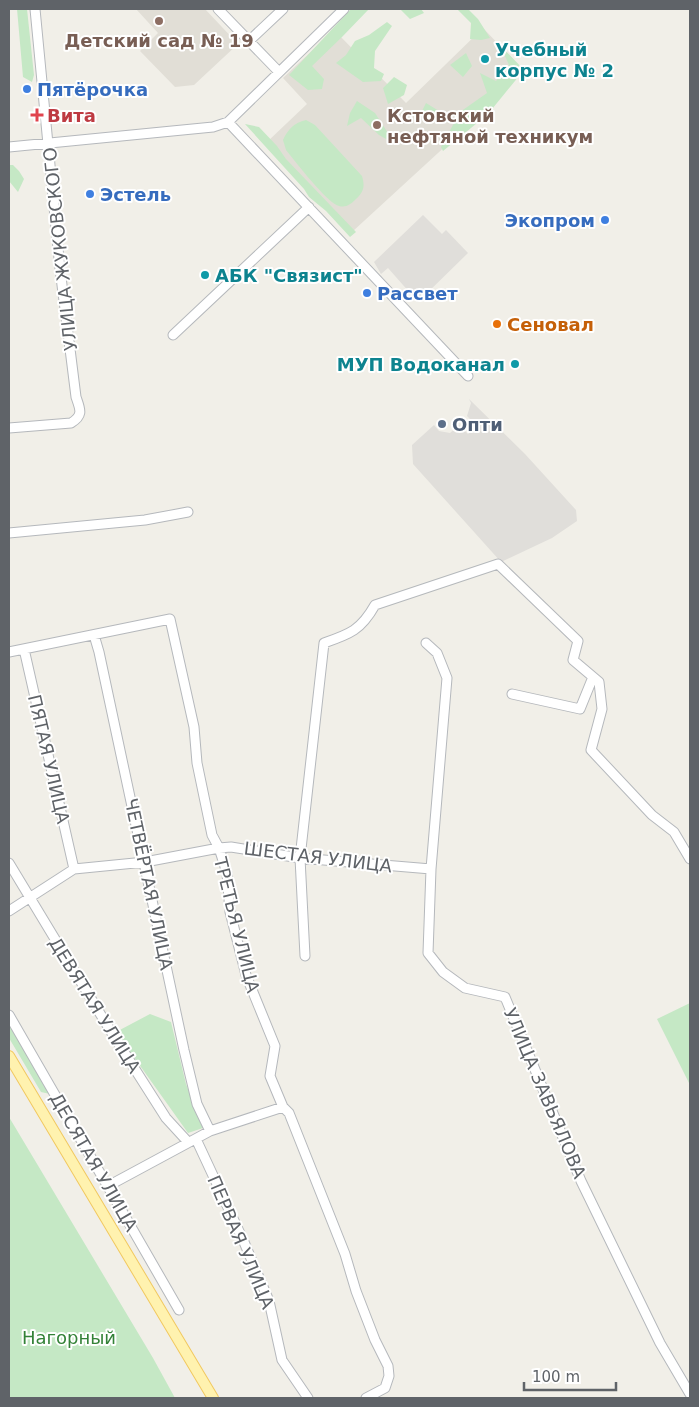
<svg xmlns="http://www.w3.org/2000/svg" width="699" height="1407" font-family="'DejaVu Sans',sans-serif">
  <rect width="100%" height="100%" fill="#f1efe8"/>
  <!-- industrial -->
  <path fill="#e0deda" d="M 423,215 L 442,234 L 446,230 L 468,253 L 418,302 L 388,268 L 381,274 L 374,262 Z
    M 469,399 L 525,454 L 576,510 L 577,521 L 552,538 L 501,562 L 413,464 L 412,445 L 434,425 L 439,431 L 450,433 L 459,425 L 468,434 L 477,426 L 467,416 L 471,403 Z"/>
  <!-- education -->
  <path fill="#e1ded6" d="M 136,9 L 205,9 L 238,44 L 194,85 L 175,87 L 140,51 L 158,33 Z
    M 483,28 L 524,71 L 487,108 L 352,232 L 267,142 L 307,104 L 283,78 L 334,30 L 406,103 Z"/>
  <!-- green -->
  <path fill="#c5e8c5" d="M 17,9 L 27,9 L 34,75 L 32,82 L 23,77 Z
    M 351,9 L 369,9 L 342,37 L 312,66 L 324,79 L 322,89 L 308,90 L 289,75 Z
    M 400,9 L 421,9 L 424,13 L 410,19 Z
    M 457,9 L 468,9 L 478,19 L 490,38 L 481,40 L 470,39 L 471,23 Z
    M 387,22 L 392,26 L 375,51 L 374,68 L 384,74 L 381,81 L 363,82 L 336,63 L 346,55 L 355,41 L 369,35 Z
    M 500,45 L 524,70 L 488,114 L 443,151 L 441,147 L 460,112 L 487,93 L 480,73 L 496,81 L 509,65 Z
    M 466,53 L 472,66 L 463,77 L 450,65 Z
    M 394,77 L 407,85 L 404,95 L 388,104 L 383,88 Z
    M 357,101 L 375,113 L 395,144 L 379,135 L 361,118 L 347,126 L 350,113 Z
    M 426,103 L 439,111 L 430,115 L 422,111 Z
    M 306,120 L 315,125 L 362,176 C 365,186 364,192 356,199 C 351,204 346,208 339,206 C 327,203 295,161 286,150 L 283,140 C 288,129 294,123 306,120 Z
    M 245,124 L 259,127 L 277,146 L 286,159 L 356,232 L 350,237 L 326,211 L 309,197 L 304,189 Z
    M 9,165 L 13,165 L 19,171 L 24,179 L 18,192 L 9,181 Z
    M 690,1003 L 690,1085 L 657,1019 Z
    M 150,1014 L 171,1022 L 186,1084 L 203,1128 L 188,1133 L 116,1032 Z
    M 9,1023 L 50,1094 L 41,1092 L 9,1038 Z
    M 9,1117 L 153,1358 L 175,1398 L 9,1398 Z"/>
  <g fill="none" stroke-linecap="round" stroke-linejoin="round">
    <defs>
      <path id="minor" d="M 218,9 L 279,72
        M 249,41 L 283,9
        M 228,122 L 468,376
        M 9,147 L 213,127 L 228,122 L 344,9
        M 173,335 L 309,207
        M 9,428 L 71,423 C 84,415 80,409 76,397 L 60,269 L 35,9
        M 9,533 L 145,520 L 188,512
        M 94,635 L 99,652 L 184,1050 L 197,1104 L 210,1131
        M 426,643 L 437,653 L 447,678 L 431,869 L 428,953 L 443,972 L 465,988 L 505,997 L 581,1181 L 660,1343 L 690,1394
        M 24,649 L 74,869
        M 9,652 L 170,619 L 194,727 L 197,763 L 212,835 L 219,848 L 227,873 L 230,912 L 246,975 L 275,1046 L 270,1076 L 283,1107 L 289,1113 L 345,1254 L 356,1291 L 375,1340 L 388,1366 L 389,1376 L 385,1388 L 366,1398
        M 512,694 L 580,709 L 593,677
        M 9,863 L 110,1030 L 166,1118 L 188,1142
        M 9,911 L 74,869 L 145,862 L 219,848 L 231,847 L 300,858 L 431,869
        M 305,956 L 300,858 L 324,643 C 350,634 361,630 375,605 L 498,564 L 578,641 L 573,660 L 599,682 L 602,709 L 591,750 L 652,815 L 674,832 L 690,859
        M 9,1015 L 179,1310
        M 196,1139 L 244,1242 L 269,1301 L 282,1360 L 308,1398
        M 108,1186 L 210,1131 L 283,1107"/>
      <path id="major" d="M 9,1056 L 213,1398"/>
    </defs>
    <!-- minor casing -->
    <use href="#minor" stroke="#b5b8bc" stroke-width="11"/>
    <!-- major casing -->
    <use href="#major" stroke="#f2c960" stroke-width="12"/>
    <!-- minor -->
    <use href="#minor" stroke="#fff" stroke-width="9"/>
    <!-- major -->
    <use href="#major" stroke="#fff2af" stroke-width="10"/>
  </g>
  <!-- markers -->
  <g fill="#8d6e63" stroke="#fff" stroke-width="2">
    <circle cx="159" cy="21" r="5"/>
    <circle cx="377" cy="125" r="5"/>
  </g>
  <g fill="#0f9aa8" stroke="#fff" stroke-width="2">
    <circle cx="485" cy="59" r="5"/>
    <circle cx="205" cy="275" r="5"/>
    <circle cx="515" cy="364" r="5"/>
  </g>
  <g fill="#3f7fe0" stroke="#fff" stroke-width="2">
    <circle cx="27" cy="89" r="5"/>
    <circle cx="90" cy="194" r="5"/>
    <circle cx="605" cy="220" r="5"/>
    <circle cx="367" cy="293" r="5"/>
  </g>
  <path fill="#e0444e" stroke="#fff" stroke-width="2" d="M34.5 107.5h5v5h5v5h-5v5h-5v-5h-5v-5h5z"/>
  <circle fill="#e8710a" stroke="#fff" stroke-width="2" cx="497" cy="324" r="5"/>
  <circle fill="#5c6f8a" stroke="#fff" stroke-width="2" cx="442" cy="424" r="5"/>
  <g text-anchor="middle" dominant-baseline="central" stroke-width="4" stroke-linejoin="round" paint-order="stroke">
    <!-- education labels -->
    <g font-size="18" font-weight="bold" fill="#785e54" stroke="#fff">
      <text x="159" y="40">Детский сад № 19</text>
      <text x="387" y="115" text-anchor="start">Кстовский<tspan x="387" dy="21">нефтяной техникум</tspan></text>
    </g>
    <!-- culture labels -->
    <g font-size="18" font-weight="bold" fill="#0d838f" stroke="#fff" text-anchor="start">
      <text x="495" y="49">Учебный<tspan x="495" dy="21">корпус № 2</tspan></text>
      <text x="215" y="275">АБК "Связист"</text>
      <text x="505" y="364" text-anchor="end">МУП Водоканал</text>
    </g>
    <!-- shop labels -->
    <g font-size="18" font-weight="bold" fill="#366cbe" stroke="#fff" text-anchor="start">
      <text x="37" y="89">Пятёрочка</text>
      <text x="100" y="194">Эстель</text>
      <text x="595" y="220" text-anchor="end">Экопром</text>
      <text x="377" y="293">Рассвет</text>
    </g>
    <!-- health labels -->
    <g font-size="18" font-weight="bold" fill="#be3a42" stroke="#fff" text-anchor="start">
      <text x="47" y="115">Вита</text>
    </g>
    <!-- street labels -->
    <g font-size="18" fill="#5f6368" stroke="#fff">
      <text transform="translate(60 249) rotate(-96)">УЛИЦА ЖУКОВСКОГО</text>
      <text transform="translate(49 759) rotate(77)">ПЯТАЯ УЛИЦА</text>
      <text transform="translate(318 857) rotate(7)">ШЕСТАЯ УЛИЦА</text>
      <text transform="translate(149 884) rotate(78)">ЧЕТВЁРТАЯ УЛИЦА</text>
      <text transform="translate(237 925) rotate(76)">ТРЕТЬЯ УЛИЦА</text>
      <text transform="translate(95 1005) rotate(58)">ДЕВЯТАЯ УЛИЦА</text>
      <text transform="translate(545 1093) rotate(67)">УЛИЦА ЗАВЬЯЛОВА</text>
      <text transform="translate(94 1162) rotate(60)">ДЕСЯТАЯ УЛИЦА</text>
      <text transform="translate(241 1242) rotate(67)">ПЕРВАЯ УЛИЦА</text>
    </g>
    <!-- food labels -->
    <g font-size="18" font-weight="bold" fill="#c56008" stroke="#fff" text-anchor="start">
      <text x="507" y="324">Сеновал</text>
    </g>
    <!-- service labels -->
    <g font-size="18" font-weight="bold" fill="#4e5e75" stroke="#fff" text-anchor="start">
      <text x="452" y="424">Опти</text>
    </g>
    <!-- park labels -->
    <g font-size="18" fill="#348238" stroke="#fff">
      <text x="69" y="1337">Нагорный</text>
    </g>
  </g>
  <!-- border -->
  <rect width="699" height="1407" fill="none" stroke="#5f6368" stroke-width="20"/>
  <!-- scale -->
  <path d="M524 1382v8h92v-8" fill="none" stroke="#5f6368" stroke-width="2.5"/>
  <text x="532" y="1382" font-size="15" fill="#5f6368" stroke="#ffffff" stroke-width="4" paint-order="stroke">100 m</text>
</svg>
